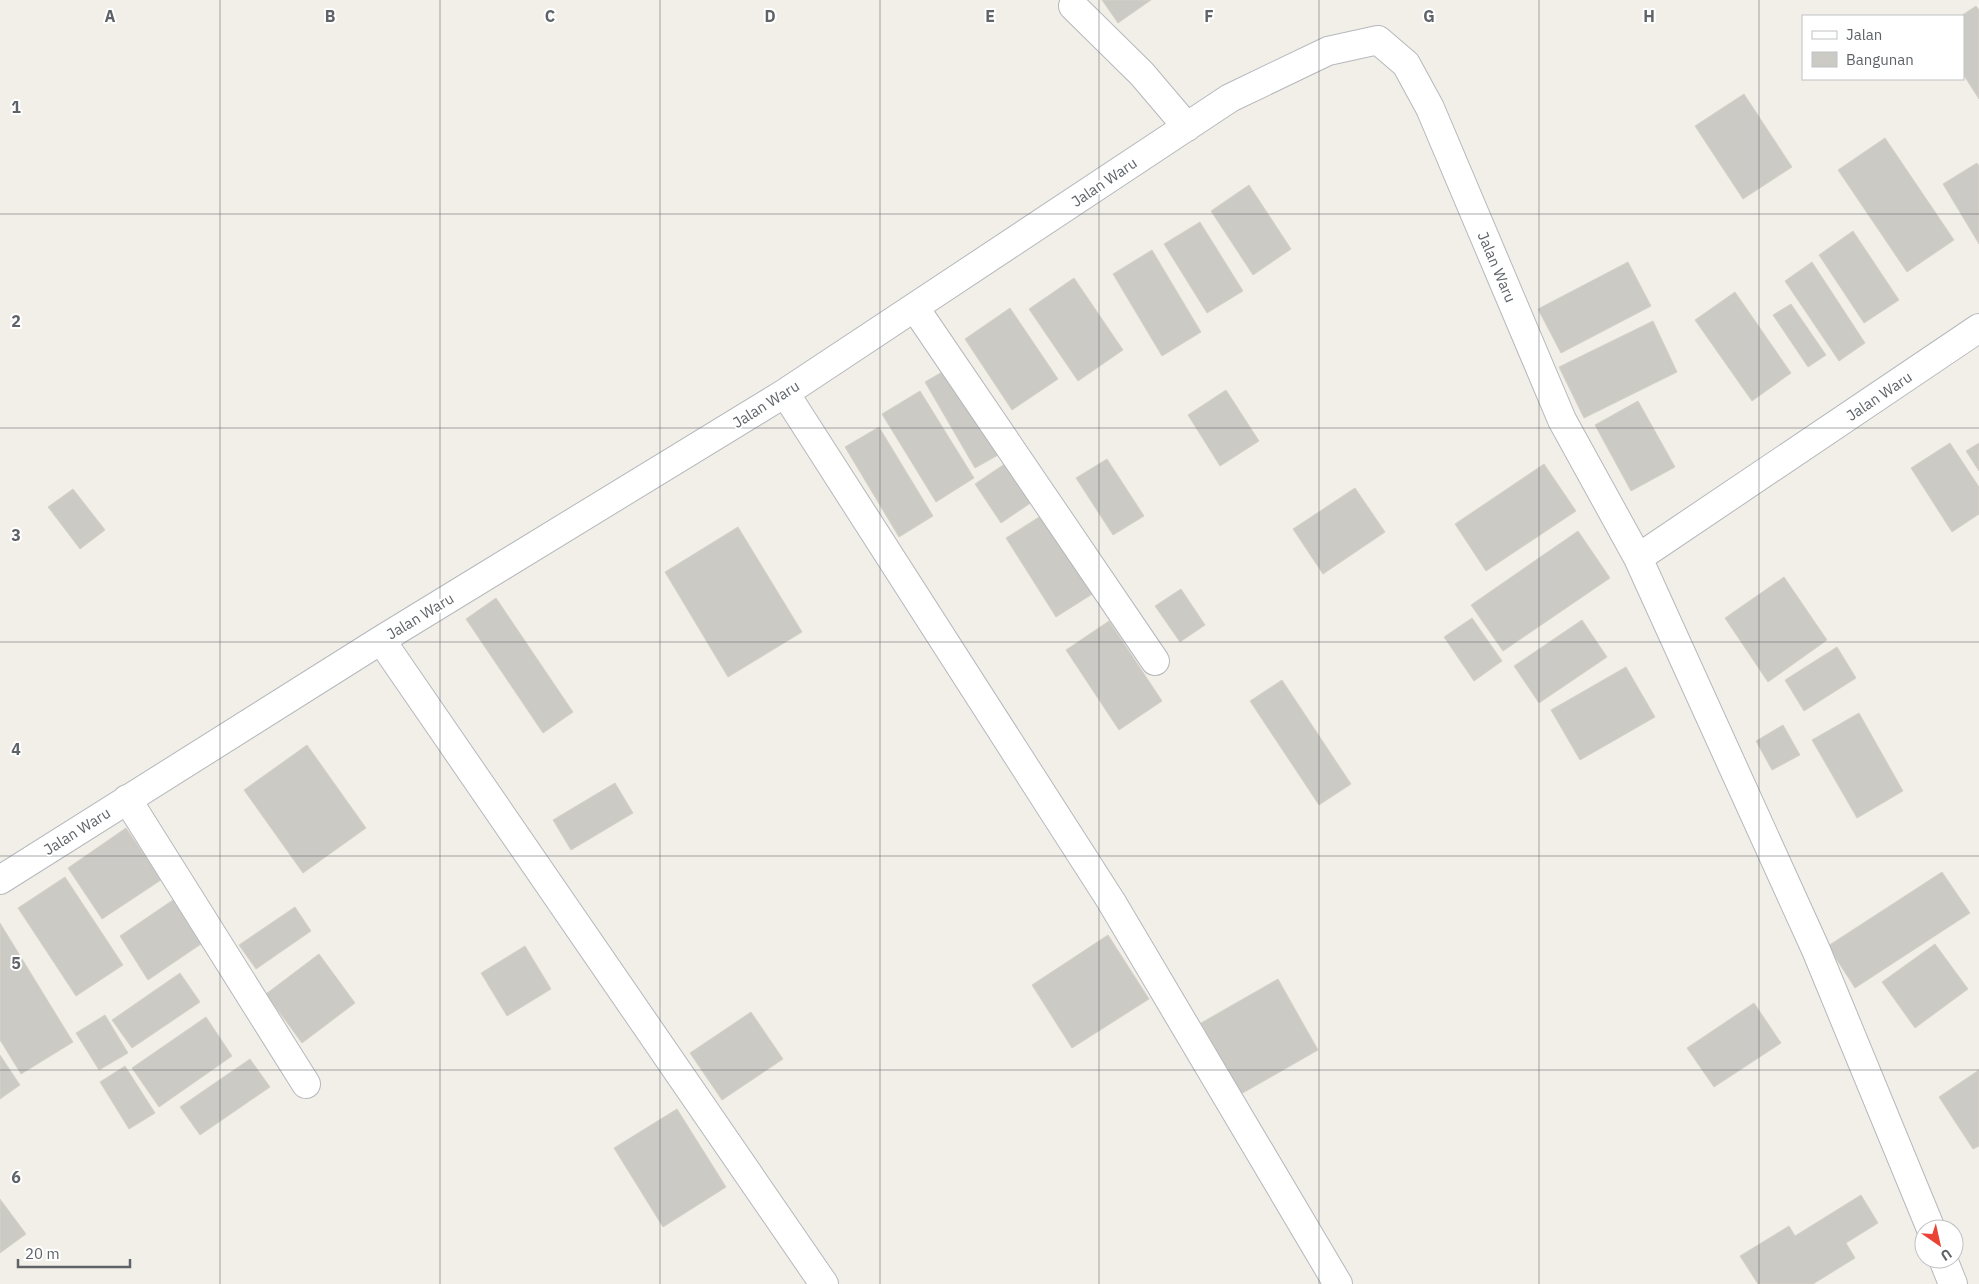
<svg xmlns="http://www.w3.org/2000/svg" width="1979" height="1284" font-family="'IBM Plex Sans',sans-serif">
  <rect width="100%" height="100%" fill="#f1efe8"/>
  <!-- building -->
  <path fill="#cccac5" stroke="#d6d1c6" d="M 1102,0 L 1151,0 L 1118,23 Z
    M 1976,6 L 1979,10 L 1979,99 L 1963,74 L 1963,16 L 1961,16 Z
    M 1744,94 L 1792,167 L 1743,199 L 1695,126 Z
    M 1885,138 L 1954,240 L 1907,272 L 1838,170 Z
    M 1977,163 L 1979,166 L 1979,244 L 1943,184 Z
    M 1249,185 L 1291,249 L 1253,275 L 1211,211 Z
    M 1200,222 L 1243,291 L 1207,313 L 1164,244 Z
    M 1853,231 L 1899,300 L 1864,323 L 1819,255 Z
    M 1152,250 L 1201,332 L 1162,356 L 1113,274 Z
    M 1628,262 L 1651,306 L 1561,353 L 1538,309 Z
    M 1812,262 L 1865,343 L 1839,361 L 1785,281 Z
    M 1074,278 L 1123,350 L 1078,381 L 1029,309 Z
    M 1735,292 L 1791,373 L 1752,401 L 1695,320 Z
    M 1791,304 L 1826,355 L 1808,367 L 1773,315 Z
    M 1010,308 L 1058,379 L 1012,410 L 965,339 Z
    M 1653,321 L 1677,372 L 1584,418 L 1559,367 Z
    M 949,368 L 1000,454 L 975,468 L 925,382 Z
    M 1226,390 L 1259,441 L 1220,466 L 1188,415 Z
    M 920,391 L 974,478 L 936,502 L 882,414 Z
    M 1638,401 L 1675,467 L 1631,491 L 1595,425 Z
    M 879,427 L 933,516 L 899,537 L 845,447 Z
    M 1950,443 L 1979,487 L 1979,514 L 1952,532 L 1911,468 Z
    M 1979,443 L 1979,471 L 1966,451 Z
    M 1107,459 L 1144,516 L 1113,535 L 1076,478 Z
    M 1009,461 L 1035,500 L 1001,523 L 975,484 Z
    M 1544,464 L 1576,511 L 1486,571 L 1455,524 Z
    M 1355,488 L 1385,532 L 1323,574 L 1293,529 Z
    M 73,489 L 105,530 L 80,549 L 48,507 Z
    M 1047,512 L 1097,591 L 1056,617 L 1006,538 Z
    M 738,527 L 802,632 L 728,677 L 665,572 Z
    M 1578,531 L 1610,578 L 1503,651 L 1471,605 Z
    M 1784,577 L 1827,640 L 1768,682 L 1725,618 Z
    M 1181,589 L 1205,625 L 1180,642 L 1155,606 Z
    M 496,598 L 573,712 L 543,733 L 466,619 Z
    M 1472,618 L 1502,661 L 1474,681 L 1444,637 Z
    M 1582,620 L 1607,657 L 1539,703 L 1514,666 Z
    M 1109,621 L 1162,701 L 1119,730 L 1066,650 Z
    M 1837,647 L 1856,678 L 1804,711 L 1785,680 Z
    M 1626,667 L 1655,717 L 1580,760 L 1551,710 Z
    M 1282,680 L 1351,784 L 1319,805 L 1250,701 Z
    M 1859,713 L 1903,791 L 1857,818 L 1812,740 Z
    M 1783,725 L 1800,755 L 1772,770 L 1756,741 Z
    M 307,745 L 366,828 L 303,873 L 244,790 Z
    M 615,783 L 633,813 L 571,850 L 553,820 Z
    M 126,828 L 161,880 L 102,919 L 68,868 Z
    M 1942,872 L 1970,913 L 1855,988 L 1828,946 Z
    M 65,877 L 123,965 L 76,996 L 18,908 Z
    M 173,900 L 201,944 L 148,980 L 120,936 Z
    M 295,907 L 311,931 L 256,969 L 239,945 Z
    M 0,923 L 73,1042 L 21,1074 L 0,1040 Z
    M 1108,935 L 1149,999 L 1072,1048 L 1032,985 Z
    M 1935,944 L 1968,989 L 1915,1028 L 1882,982 Z
    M 525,946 L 551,989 L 507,1016 L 481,973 Z
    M 319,954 L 355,1003 L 302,1043 L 266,994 Z
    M 180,973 L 200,1002 L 132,1048 L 112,1020 Z
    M 1278,979 L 1318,1050 L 1241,1094 L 1201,1023 Z
    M 1754,1003 L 1781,1043 L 1714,1087 L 1687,1048 Z
    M 751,1012 L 783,1059 L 722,1100 L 690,1053 Z
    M 105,1015 L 128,1053 L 99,1070 L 76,1033 Z
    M 206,1017 L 232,1056 L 159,1107 L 132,1068 Z
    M 0,1055 L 20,1085 L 0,1099 Z
    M 250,1059 L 270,1087 L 200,1135 L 180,1107 Z
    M 125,1066 L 155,1113 L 129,1129 L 100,1082 Z
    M 1979,1070 L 1979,1146 L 1973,1149 L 1939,1097 Z
    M 677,1109 L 726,1187 L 663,1227 L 614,1148 Z
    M 1861,1195 L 1878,1223 L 1846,1243 L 1855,1258 L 1813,1284 L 1758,1284 L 1740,1256 L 1789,1226 L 1795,1236 Z
    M 0,1199 L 26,1234 L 0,1253 Z"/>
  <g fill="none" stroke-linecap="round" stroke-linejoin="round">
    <defs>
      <path id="minor" d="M 1073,6 L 1142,74 L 1187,127
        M 915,308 L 1155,661
        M 785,393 L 1111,901 L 1338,1284
        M 1638,558 L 1979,328
        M 381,640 L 824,1284
        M 127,799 L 306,1084
        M 0,880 L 381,640 L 785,393 L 1230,98 L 1328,51 L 1378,40 L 1406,64 L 1430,108 L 1562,420 L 1638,558 L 1816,950 L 1931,1229
        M 1943,1259 L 1953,1284"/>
    </defs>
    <!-- minor casing -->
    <use href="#minor" stroke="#b5b8bc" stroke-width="30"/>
    <!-- minor -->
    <use href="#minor" stroke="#fff" stroke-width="28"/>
  </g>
  <!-- grid -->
  <path fill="none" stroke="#5f6368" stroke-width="1" stroke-opacity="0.55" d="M 220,0 L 220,1284M 440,0 L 440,1284M 660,0 L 660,1284M 880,0 L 880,1284M 1099,0 L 1099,1284M 1319,0 L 1319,1284M 1539,0 L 1539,1284M 1759,0 L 1759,1284M 0,214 L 1979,214M 0,428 L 1979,428M 0,642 L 1979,642M 0,856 L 1979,856M 0,1070 L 1979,1070"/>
  <g text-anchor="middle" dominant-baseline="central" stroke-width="4" stroke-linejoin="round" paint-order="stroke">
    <!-- street labels -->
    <g font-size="15" fill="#5f6368" stroke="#fff">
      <text transform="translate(1104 182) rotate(-34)">Jalan Waru</text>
      <text transform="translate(1497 267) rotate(67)">Jalan Waru</text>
      <text transform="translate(1879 396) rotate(-34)">Jalan Waru</text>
      <text transform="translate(766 404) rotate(-32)">Jalan Waru</text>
      <text transform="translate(420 616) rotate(-31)">Jalan Waru</text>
      <text transform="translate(77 831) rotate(-32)">Jalan Waru</text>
    </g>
  </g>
  <g font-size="16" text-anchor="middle" font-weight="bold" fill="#5f6368" stroke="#fff" stroke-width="4" stroke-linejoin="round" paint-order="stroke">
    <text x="110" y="22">A</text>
    <text x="330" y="22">B</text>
    <text x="550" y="22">C</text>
    <text x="770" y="22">D</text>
    <text x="990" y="22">E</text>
    <text x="1209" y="22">F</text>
    <text x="1429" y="22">G</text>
    <text x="1649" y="22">H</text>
    <text x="16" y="113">1</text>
    <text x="16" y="327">2</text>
    <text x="16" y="541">3</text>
    <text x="16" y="755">4</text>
    <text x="16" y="969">5</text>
    <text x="16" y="1183">6</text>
  </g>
  <!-- legend -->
  <rect x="1802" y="15" width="162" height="65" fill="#ffffff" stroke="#bfc1c3"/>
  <rect x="1812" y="31" width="25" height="8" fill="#ffffff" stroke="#bfc1c3"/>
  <text x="1846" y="40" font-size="15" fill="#5f6368">Jalan</text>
  <rect x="1812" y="52" width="25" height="15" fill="#cccac5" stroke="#bfc1c3"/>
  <text x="1846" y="65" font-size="15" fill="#5f6368">Bangunan</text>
  <!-- north arrow -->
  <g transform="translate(1939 1244) rotate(146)"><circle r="24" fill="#ffffff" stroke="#bfc1c3"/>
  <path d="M0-4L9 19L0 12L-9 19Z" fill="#ea4335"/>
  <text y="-8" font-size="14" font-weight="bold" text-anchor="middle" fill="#5f6368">U</text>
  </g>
  <!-- scale -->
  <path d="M18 1259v8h112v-8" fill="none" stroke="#5f6368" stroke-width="2.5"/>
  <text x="25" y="1259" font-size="15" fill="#5f6368" stroke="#ffffff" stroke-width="4" paint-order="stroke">20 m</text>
</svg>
